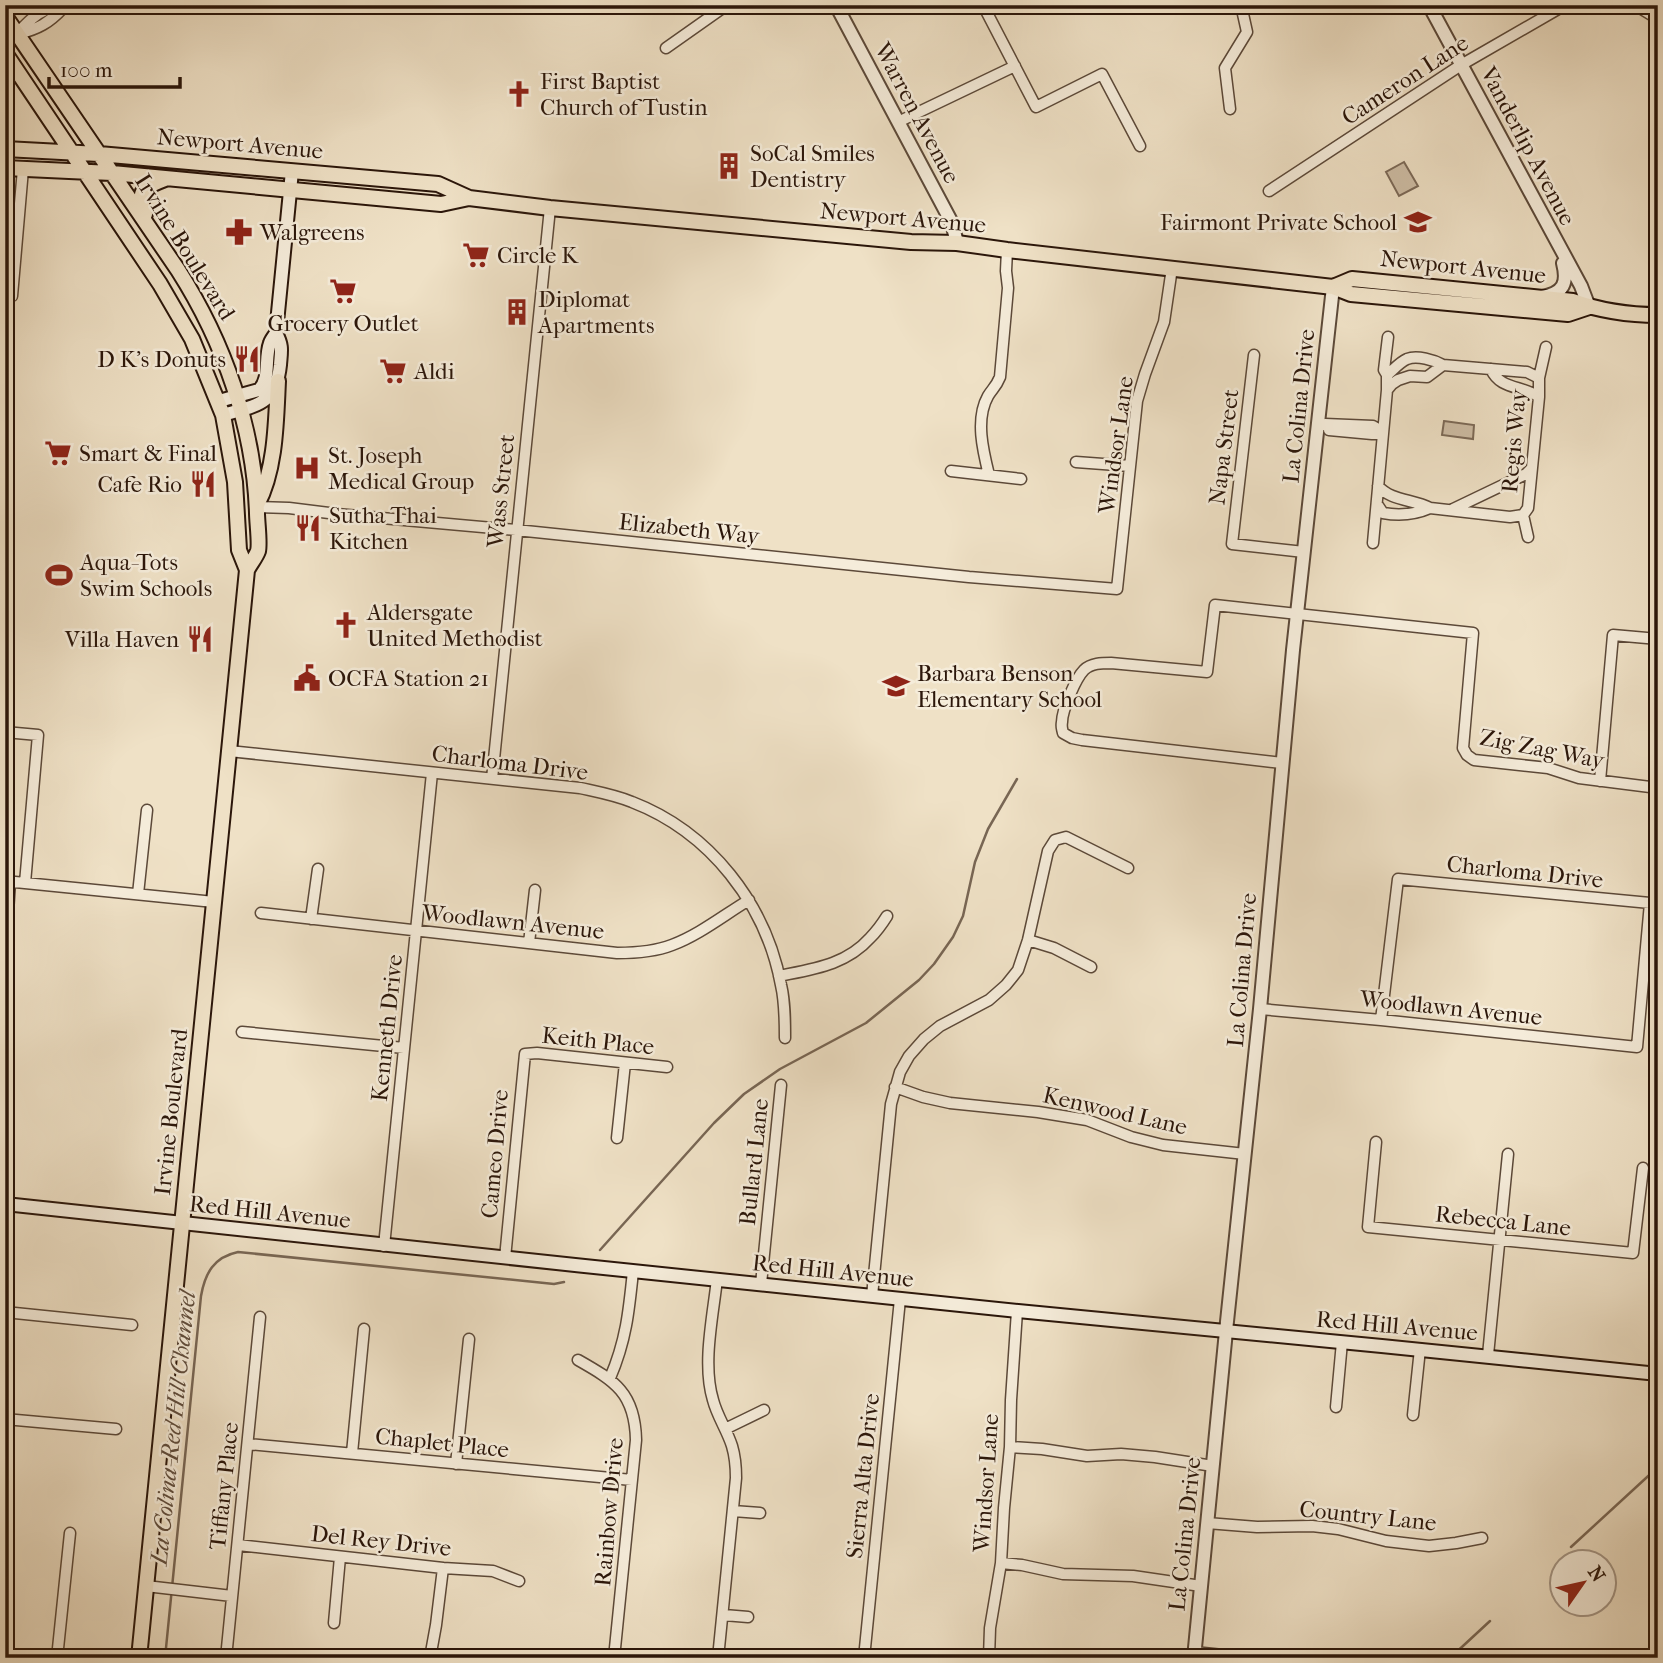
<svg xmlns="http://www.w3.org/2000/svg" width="1663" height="1663" font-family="'IM FELL French Canon',serif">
  <rect width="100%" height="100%" fill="#efe1c6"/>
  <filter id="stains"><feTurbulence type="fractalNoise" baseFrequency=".00286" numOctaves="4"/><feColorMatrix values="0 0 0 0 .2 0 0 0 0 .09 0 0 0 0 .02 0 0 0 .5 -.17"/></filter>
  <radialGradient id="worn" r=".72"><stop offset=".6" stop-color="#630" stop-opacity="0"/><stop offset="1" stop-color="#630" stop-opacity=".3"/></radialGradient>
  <!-- green -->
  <path fill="#cebea6" stroke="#7c6a58" stroke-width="2" d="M 1404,162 L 1418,186 L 1399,196 L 1386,172 Z
    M 1444,421 L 1474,425 L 1473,439 L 1442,435 Z"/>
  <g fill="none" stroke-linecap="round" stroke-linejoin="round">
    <!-- stream -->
    <path stroke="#786654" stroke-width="2.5" d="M 600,1250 L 714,1123 L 744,1094 L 780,1069 L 866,1023 L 919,980 L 934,964 L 953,937 L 963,916 L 975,862 L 988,829 L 1017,779
      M 1571,1547 L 1658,1467
      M 165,1658 L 201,1296 C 205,1273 214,1257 238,1252 L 554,1284 L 564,1282
      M 1450,1658 L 1490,1621"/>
    <defs>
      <path id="minor" d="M 987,5 L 984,7 L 1036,107 L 1102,74 L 1140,146
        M 1635,5 L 1658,19
        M 18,34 C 38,29 49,23 63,8
        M 5,44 C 20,33 29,17 46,10 C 53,8 62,8 69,5
        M 666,48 L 727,5
        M 1230,109 L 1225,68 L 1247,32 L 1241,5
        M 898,122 L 1015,66
        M 1269,191 L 1461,65 L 1565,5
        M 5,296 L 12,296 L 23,169
        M 1254,355 L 1232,544 L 1304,552
        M 1491,369 C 1500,390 1522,385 1539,397
        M 1387,375 C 1393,370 1400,362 1407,359 C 1417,355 1434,360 1443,365 L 1527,372 L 1539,378
        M 1387,390 L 1392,384 L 1398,380 L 1410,376 L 1427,377 L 1443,365
        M 1318,427 L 1325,424 L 1373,426 L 1383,432
        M 1329,430 L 1372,434 L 1383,432
        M 1076,462 L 1130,466
        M 951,471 L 1021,479
        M 989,475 C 983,451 975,419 988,396 C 992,389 996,387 1000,377 L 1008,288 L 1006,271 L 1007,250
        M 1378,486 C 1391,501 1413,499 1430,508 L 1510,517 L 1523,515
        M 1377,504 L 1383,513 C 1400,516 1414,515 1430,508
        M 257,507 L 289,508 L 337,514 L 516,530 L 969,577 L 1117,589 L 1137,401 L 1145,374 L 1164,322 L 1172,268
        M 1453,509 L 1526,474 L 1531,469
        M 1528,537 L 1523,515 L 1528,508 L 1539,397 L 1539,378 L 1546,347
        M 1373,543 L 1387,390 L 1387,375 L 1384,370 L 1388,337
        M 5,732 L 38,735 L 25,883
        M 229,751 L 580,788 C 598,792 615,795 632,802 C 710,832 766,904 781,985 C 785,1002 785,1020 785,1038
        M 1282,763 L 1082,740 L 1072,738 L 1063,733 C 1062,728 1061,727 1062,722 C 1062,710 1076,678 1084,670 C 1091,663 1102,663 1111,663 L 1207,672 L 1215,605 L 1473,633 L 1463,748 L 1467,755 L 1474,760 L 1548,768 L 1579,778 L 1658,788
        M 492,779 L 550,208
        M 1600,781 L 1613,635 L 1658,639
        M 5,881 L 214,902
        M 138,894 L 147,810
        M 261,913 L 617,953 C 636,953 654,952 672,945 C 699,935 724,915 749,900
        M 311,919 L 318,869
        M 1028,940 L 1054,948 L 1091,967
        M 529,943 L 535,890
        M 5,960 L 10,881
        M 779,976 C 813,969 846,965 870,938 C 876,932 882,924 887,916
        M 1260,1009 L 1381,1020 L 1637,1047 L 1650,903 L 1398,879 L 1381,1020
        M 242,1032 L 404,1048
        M 895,1087 L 923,1097 L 950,1103 L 1038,1112 L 1087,1120 L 1131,1137 L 1163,1145 L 1245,1154
        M 617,1138 L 625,1063
        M 1376,1142 L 1368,1227 L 1633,1253 L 1643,1168
        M 384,1246 L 432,773
        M 505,1258 L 525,1054 L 537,1053 L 667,1067
        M 717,1279 C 713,1316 702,1364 713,1400 C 717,1416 727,1430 732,1446 C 735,1456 736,1467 736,1478 L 718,1658
        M 761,1284 L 781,1085
        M 872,1296 L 891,1104 L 900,1072 L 909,1056 L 924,1039 L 940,1026 L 989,1000 L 1006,985 L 1018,970 L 1028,940 L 1048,851 L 1055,840 L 1066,837 L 1128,868
        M 5,1312 L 132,1325
        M 1488,1355 L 1508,1154
        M 578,1360 C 615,1381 635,1393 636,1440 L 614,1658
        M 610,1378 C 626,1341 629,1311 633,1271
        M 1336,1407 L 1342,1342
        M 1413,1415 L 1420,1349
        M 5,1419 L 116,1429
        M 725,1429 L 764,1410
        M 248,1444 L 632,1480
        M 1010,1447 L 1042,1449 L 1087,1456 L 1121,1454 L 1155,1457 L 1213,1466
        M 352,1453 L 364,1329
        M 456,1464 L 469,1339
        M 733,1511 L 760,1513
        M 1207,1523 L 1257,1527 L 1312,1526 L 1338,1529 L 1386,1541 L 1429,1546 L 1456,1543 L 1482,1538
        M 238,1545 L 443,1568 L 493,1571 L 519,1581
        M 1001,1563 L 1022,1565 L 1063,1574 L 1133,1576 L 1201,1586
        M 146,1586 L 232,1596
        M 724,1615 L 748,1617
        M 334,1623 L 340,1557
        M 1194,1652 L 1252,1658
        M 57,1658 L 70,1533
        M 226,1658 L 260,1317
        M 430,1658 L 436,1625 L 443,1568
        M 864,1658 L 900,1299
        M 989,1658 L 990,1628 L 1001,1563 L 1004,1508 L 1010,1447 L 1011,1400 L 1017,1311"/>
      <path id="tertiary" d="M 836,5 L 952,223 L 957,243
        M 1429,5 L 1581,286 L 1589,307
        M 1542,297 C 1564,293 1568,283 1563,263
        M 1194,1658 L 1226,1331 L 1260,1009 L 1293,650 L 1333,287"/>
      <path id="secondary" d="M 219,401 L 259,390 C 271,378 264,359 270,343 C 270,341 275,335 276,333 L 292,171
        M 223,415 C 257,405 276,405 280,365 C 281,351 283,346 276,333
        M 5,1204 C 343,1240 680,1277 1018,1311 C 1231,1332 1445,1351 1658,1374"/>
      <path id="primary" d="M 5,16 L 178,270 C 224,342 254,427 257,513 C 257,522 260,544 258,551 C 256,557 250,564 247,570 L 139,1658
        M 5,53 L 160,284 L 192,339 L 223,415 L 235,482 L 239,550 L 247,570
        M 5,149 L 99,154 L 438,184 L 469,198 L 550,208 L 911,242 L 957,243 L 1007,250 L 1333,287 L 1351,294 L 1568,314 L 1589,307
        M 5,168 L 112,173 L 441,204 L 469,198
        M 145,214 C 136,190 144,187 165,179
        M 1333,287 L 1352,279 L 1573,301 C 1601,311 1629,315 1658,315
        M 257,505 C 276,469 276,421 278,381"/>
    </defs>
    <!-- minor casing -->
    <use href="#minor" stroke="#5c4939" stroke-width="13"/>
    <!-- tertiary casing -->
    <use href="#tertiary" stroke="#5c4939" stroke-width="16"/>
    <!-- secondary casing -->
    <use href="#secondary" stroke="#2b160a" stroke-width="16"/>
    <!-- primary casing -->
    <use href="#primary" stroke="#2b160a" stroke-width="18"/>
    <!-- minor -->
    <use href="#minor" stroke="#f5ecda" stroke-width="10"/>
    <!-- tertiary -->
    <use href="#tertiary" stroke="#f5ecda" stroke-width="12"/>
    <!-- secondary -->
    <use href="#secondary" stroke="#f5ecda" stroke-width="12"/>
    <!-- primary -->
    <use href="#primary" stroke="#efe1c6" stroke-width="14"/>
  </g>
  <!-- icons -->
  <defs>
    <symbol id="church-bare" viewBox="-9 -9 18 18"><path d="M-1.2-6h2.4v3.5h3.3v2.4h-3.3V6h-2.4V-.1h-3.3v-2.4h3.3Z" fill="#8f2418" stroke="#f5ecda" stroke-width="2.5" paint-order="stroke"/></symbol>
    <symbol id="building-bare" viewBox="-9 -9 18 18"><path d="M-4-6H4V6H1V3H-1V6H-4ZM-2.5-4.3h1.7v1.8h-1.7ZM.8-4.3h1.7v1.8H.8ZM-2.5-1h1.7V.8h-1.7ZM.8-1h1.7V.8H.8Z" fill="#8f2418" stroke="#f5ecda" stroke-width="2.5" paint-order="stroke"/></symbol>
    <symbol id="school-bare" viewBox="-9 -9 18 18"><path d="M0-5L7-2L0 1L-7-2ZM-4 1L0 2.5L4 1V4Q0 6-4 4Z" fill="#8f2418" stroke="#f5ecda" stroke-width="2.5" paint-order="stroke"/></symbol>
    <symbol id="pharmacy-bare" viewBox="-9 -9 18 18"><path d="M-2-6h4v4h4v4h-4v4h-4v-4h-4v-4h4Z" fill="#8f2418" stroke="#f5ecda" stroke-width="2.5" paint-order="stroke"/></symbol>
    <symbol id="supermarket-bare" viewBox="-9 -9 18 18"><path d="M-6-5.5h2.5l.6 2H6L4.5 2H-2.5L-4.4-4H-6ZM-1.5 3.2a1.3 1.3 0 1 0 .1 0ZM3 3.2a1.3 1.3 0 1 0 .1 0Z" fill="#8f2418" stroke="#f5ecda" stroke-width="2.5" paint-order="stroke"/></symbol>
    <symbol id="restaurant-bare" viewBox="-9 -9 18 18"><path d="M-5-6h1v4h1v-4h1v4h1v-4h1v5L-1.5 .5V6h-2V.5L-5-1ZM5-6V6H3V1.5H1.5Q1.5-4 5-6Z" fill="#8f2418" stroke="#f5ecda" stroke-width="2.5" paint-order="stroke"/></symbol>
    <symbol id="hospital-bare" viewBox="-9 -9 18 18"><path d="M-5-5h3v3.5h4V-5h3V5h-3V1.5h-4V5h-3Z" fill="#8f2418" stroke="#f5ecda" stroke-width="2.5" paint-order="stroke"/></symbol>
    <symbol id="stadium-bare" viewBox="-9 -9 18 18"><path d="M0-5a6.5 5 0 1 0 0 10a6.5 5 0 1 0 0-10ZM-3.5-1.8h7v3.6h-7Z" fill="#8f2418" stroke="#f5ecda" stroke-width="2.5" paint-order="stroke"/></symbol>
    <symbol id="civic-bare" viewBox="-9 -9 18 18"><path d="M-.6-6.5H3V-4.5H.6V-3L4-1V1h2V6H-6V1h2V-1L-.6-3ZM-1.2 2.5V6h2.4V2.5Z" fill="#8f2418" stroke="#f5ecda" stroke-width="2.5" paint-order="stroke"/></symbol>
  </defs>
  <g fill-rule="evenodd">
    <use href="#church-bare" x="500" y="75" width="38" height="38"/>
    <use href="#building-bare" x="710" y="147" width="38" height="38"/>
    <use href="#school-bare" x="1399" y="203" width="38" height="38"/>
    <use href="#pharmacy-bare" x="220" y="213" width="38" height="38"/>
    <use href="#supermarket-bare" x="457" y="236" width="38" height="38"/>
    <use href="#supermarket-bare" x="324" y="272" width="38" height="38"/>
    <use href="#building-bare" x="498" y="293" width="38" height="38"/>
    <use href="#restaurant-bare" x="228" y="340" width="38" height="38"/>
    <use href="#supermarket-bare" x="374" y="352" width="38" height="38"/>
    <use href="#supermarket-bare" x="39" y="434" width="38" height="38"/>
    <use href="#hospital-bare" x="288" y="449" width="38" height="38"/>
    <use href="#restaurant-bare" x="184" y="465" width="38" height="38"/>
    <use href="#restaurant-bare" x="289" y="509" width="38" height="38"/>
    <use href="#stadium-bare" x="40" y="556" width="38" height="38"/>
    <use href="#church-bare" x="327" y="606" width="38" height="38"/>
    <use href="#restaurant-bare" x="181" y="620" width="38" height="38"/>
    <use href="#civic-bare" x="288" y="659" width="38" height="38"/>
    <use href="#school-bare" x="877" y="667" width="38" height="38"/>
  </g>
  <g text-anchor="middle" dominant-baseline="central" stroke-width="5" stroke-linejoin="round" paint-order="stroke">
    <!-- street labels -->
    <g font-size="23" fill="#2b160a" stroke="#f5ecda">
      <text transform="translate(1405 80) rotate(-33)">Cameron Lane</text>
      <text transform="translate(917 113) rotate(62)">Warren Avenue</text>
      <text transform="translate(240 144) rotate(5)">Newport Avenue</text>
      <text transform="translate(1528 146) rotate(62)">Vanderlip Avenue</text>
      <text transform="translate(903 218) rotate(5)">Newport Avenue</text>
      <text transform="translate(185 247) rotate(58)">Irvine Boulevard</text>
      <text transform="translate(1463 267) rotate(6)">Newport Avenue</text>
      <text transform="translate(1299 406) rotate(-84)">La Colina Drive</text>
      <text transform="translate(1514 441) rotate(-85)">Regis Way</text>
      <text transform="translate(1116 445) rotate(-82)">Windsor Lane</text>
      <text transform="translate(1224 447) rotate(-83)">Napa Street</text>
      <text transform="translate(501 491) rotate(-84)">Wass Street</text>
      <text transform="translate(689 529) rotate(6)">Elizabeth Way</text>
      <text transform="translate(1542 749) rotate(11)">Zig Zag Way</text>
      <text transform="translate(510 763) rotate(7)">Charloma Drive</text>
      <text transform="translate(1525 872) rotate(6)">Charloma Drive</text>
      <text transform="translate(513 922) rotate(6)">Woodlawn Avenue</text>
      <text transform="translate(1242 970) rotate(-85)">La Colina Drive</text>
      <text transform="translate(1451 1008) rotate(6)">Woodlawn Avenue</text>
      <text transform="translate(387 1028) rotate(-84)">Kenneth Drive</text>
      <text transform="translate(598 1041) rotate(6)">Keith Place</text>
      <text transform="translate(1115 1111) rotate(13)">Kenwood Lane</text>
      <text transform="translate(171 1112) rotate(-84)">Irvine Boulevard</text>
      <text transform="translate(495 1154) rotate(-85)">Cameo Drive</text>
      <text transform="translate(754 1162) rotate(-84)">Bullard Lane</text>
      <text transform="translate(270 1212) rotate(6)">Red Hill Avenue</text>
      <text transform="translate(1503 1221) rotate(6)">Rebecca Lane</text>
      <text transform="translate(833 1271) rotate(6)">Red Hill Avenue</text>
      <text transform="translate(1397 1326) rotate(5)">Red Hill Avenue</text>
      <text transform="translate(442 1443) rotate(6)">Chaplet Place</text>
      <text transform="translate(863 1476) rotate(-84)">Sierra Alta Drive</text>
      <text transform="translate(986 1483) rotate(-86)">Windsor Lane</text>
      <text transform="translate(224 1486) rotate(-84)">Tiffany Place</text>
      <text transform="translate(609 1512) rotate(-85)">Rainbow Drive</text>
      <text transform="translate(1368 1516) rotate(6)">Country Lane</text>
      <text transform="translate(1185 1534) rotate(-84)">La Colina Drive</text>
      <text transform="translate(381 1541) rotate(6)">Del Rey Drive</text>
    </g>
    <!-- poi labels -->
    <g font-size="23" fill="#2b160a" stroke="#f5ecda" text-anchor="start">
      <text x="540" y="81">First Baptist<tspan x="540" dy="26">Church of Tustin</tspan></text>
      <text x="750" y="153">SoCal Smiles<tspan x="750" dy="26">Dentistry</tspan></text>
      <text x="1397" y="222" text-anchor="end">Fairmont Private School</text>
      <text x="260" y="232">Walgreens</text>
      <text x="497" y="255">Circle K</text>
      <text x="538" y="299">Diplomat<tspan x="538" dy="26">Apartments</tspan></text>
      <text x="343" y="323" text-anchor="middle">Grocery Outlet</text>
      <text x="226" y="359" text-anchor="end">D K's Donuts</text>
      <text x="414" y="371">Aldi</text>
      <text x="79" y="453">Smart &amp; Final</text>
      <text x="328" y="455">St. Joseph<tspan x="328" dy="26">Medical Group</tspan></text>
      <text x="182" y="484" text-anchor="end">Cafe Rio</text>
      <text x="329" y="515">Sutha Thai<tspan x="329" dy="26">Kitchen</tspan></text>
      <text x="80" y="562">Aqua-Tots<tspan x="80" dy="26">Swim Schools</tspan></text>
      <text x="367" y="612">Aldersgate<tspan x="367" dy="26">United Methodist</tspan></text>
      <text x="179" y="639" text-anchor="end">Villa Haven</text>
      <text x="917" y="673">Barbara Benson<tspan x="917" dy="26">Elementary School</tspan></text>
      <text x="328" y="678">OCFA Station 21</text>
    </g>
    <!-- water labels -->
    <g font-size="24" font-style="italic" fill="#5f4c3c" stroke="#f5ecda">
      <text transform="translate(173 1428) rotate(-84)">La Colina-Red Hill Channel</text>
    </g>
  </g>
  <!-- margin -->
  <rect width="1663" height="1663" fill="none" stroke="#efe1c6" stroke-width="28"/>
  <rect x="7" y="7" width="1649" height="1649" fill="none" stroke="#2b160a" stroke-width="3.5"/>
  <rect x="14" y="14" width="1635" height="1635" fill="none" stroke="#2b160a" stroke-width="2"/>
  <!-- north arrow -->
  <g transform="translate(1583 1583) rotate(56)"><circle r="33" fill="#f5ecda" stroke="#a49687" stroke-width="2"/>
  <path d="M0-5L12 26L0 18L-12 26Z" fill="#8f2418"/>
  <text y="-10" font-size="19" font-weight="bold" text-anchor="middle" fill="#2b160a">N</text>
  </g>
  <!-- scale -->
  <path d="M49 77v10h131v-10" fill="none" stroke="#2b160a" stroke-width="3.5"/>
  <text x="60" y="77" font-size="21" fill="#2b160a" stroke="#f5ecda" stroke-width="5" paint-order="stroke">100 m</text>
  <rect width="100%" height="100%" filter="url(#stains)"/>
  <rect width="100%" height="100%" fill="url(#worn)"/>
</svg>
